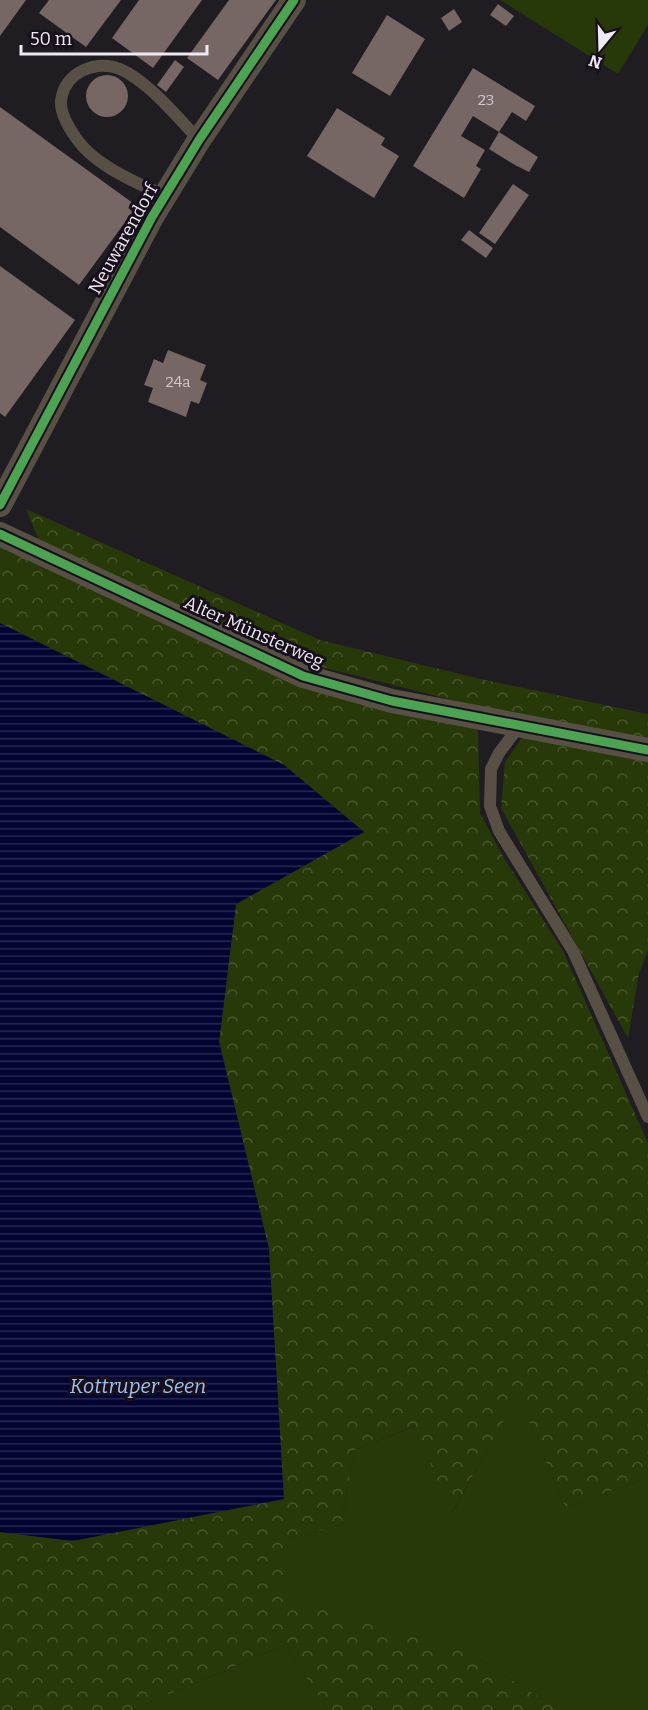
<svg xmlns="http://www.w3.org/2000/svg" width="648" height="1710" font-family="Bitter,serif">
  <defs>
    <pattern id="forest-crowns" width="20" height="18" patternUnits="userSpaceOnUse" patternTransform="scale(1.5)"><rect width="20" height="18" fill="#283909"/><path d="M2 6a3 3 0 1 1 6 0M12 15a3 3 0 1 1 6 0" fill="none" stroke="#48562d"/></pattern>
    <pattern id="water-rules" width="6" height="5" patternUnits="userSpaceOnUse" patternTransform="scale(1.5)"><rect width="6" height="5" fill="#030432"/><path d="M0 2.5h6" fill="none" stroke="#282950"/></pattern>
  </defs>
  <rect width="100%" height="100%" fill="#1f1c22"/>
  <!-- grass -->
  <path fill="#283909" d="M 500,0 L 648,0 L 648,25 L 618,74 Z
    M 518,1395 L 565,1507 L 648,1478 L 648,1710 L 560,1710 L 469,1653 L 284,1599 L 284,1540 L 341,1525 L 354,1450 L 416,1426 L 452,1513 Z
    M 284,1645 L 328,1710 L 132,1710 Z"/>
  <!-- forest -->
  <path fill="url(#forest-crowns)" d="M 26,509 L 320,640 L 480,679 L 648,714 L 648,738 L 496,711 L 310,664 L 40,543 Z
    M 0,543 L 64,574 L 478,728 L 480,813 L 504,858 L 563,951 L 648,1143 L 648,1478 L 565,1507 L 518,1396 L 451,1514 L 415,1426 L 354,1450 L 341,1525 L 284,1540 L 284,1598 L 469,1653 L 560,1710 L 328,1710 L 284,1645 L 132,1710 L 0,1710 L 0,1532 L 73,1541 L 269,1249 L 219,1041 L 236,904 L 364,832 L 284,765 L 0,623 Z
    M 523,736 L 648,760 L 648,951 L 639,973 L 628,1038 L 501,808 L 505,762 Z"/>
  <!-- water -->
  <path fill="url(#water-rules)" d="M 0,623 L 284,765 L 364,832 L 236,904 L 219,1042 L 269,1249 L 284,1499 L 73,1541 L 0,1532 Z"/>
  <!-- building -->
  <path fill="#766664" d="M 0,0 L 26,0 L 0,36 Z
    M 49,0 L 121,0 L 86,47 L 39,13 Z
    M 139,0 L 202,0 L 153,68 L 112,38 Z
    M 229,0 L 276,0 L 218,80 L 187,58 Z
    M 498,4 L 514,16 L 506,26 L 490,15 Z
    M 454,9 L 462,22 L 449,31 L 441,18 Z
    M 387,15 L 425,39 L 390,96 L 352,73 Z
    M 175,60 L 184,67 L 166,92 L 157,85 Z
    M 473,68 L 535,106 L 526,121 L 512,112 L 499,132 L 538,157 L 529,172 L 515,165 L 489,149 L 499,132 L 473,116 L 461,136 L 485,150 L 476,166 L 481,169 L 464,198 L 413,166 Z
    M86 96a21 21 0 1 1 42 0a21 21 0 1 1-42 0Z
    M 0,107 L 137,206 L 79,285 L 0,227 Z
    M 337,108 L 385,138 L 381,145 L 399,156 L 374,198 L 307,156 Z
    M 513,184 L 529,195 L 495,244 L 479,233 Z
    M 469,230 L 493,248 L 486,258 L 461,240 Z
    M 0,266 L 75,320 L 5,417 L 0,413 Z
    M 168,350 L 206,365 L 200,380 L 207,383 L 199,404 L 191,401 L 186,417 L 148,402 L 153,388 L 144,385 L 154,359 L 163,363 Z"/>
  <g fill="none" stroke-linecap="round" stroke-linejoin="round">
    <!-- service -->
    <path stroke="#585045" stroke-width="12" d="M 165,196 C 136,182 95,166 76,138 C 69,128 60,114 61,101 C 64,72 97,59 120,69 C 148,81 178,118 199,140
      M 520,725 L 499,753 L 491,769 L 490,806 L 499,831 L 573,951 L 648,1117"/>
    <!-- minor -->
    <path stroke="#585045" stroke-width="24" d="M 0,505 L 152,217 L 199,140 L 294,0
      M 0,534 L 303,676 L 392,701 L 648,750"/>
    <defs>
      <path id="cycleway" d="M 0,505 L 152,217 L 199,140 L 294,0
        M 0,534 L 303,676 L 392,701 L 648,750"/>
    </defs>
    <!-- cycleway casing -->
    <use href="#cycleway" stroke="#17101c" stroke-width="13"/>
    <!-- cycleway -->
    <use href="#cycleway" stroke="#4ca352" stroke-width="9"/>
  </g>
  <g text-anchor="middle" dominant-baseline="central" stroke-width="6" stroke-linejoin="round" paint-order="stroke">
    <!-- number labels -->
    <g font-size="15" fill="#d1c8ce">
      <text x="486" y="100">23</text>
      <text x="178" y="382">24a</text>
    </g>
    <!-- street labels -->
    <g font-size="18" fill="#efe9f2" stroke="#17101c">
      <text transform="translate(123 239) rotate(-61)">Neuwarendorf</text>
      <text transform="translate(254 632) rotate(24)">Alter Münsterweg</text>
    </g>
    <!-- water labels -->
    <g font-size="20" font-style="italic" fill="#a1c1f2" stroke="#17101c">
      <text x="138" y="1386">Kottruper Seen</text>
    </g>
  </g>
  <!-- north arrow -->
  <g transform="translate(600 48) rotate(199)" stroke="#17101c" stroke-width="4.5" paint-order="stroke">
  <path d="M0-4.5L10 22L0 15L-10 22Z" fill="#efe9f2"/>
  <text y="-9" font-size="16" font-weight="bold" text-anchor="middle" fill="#efe9f2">N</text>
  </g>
  <!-- scale -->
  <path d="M21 45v9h186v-9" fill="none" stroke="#efe9f2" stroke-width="3"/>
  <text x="30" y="45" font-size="18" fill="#efe9f2" stroke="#17101c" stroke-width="4.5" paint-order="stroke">50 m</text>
</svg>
